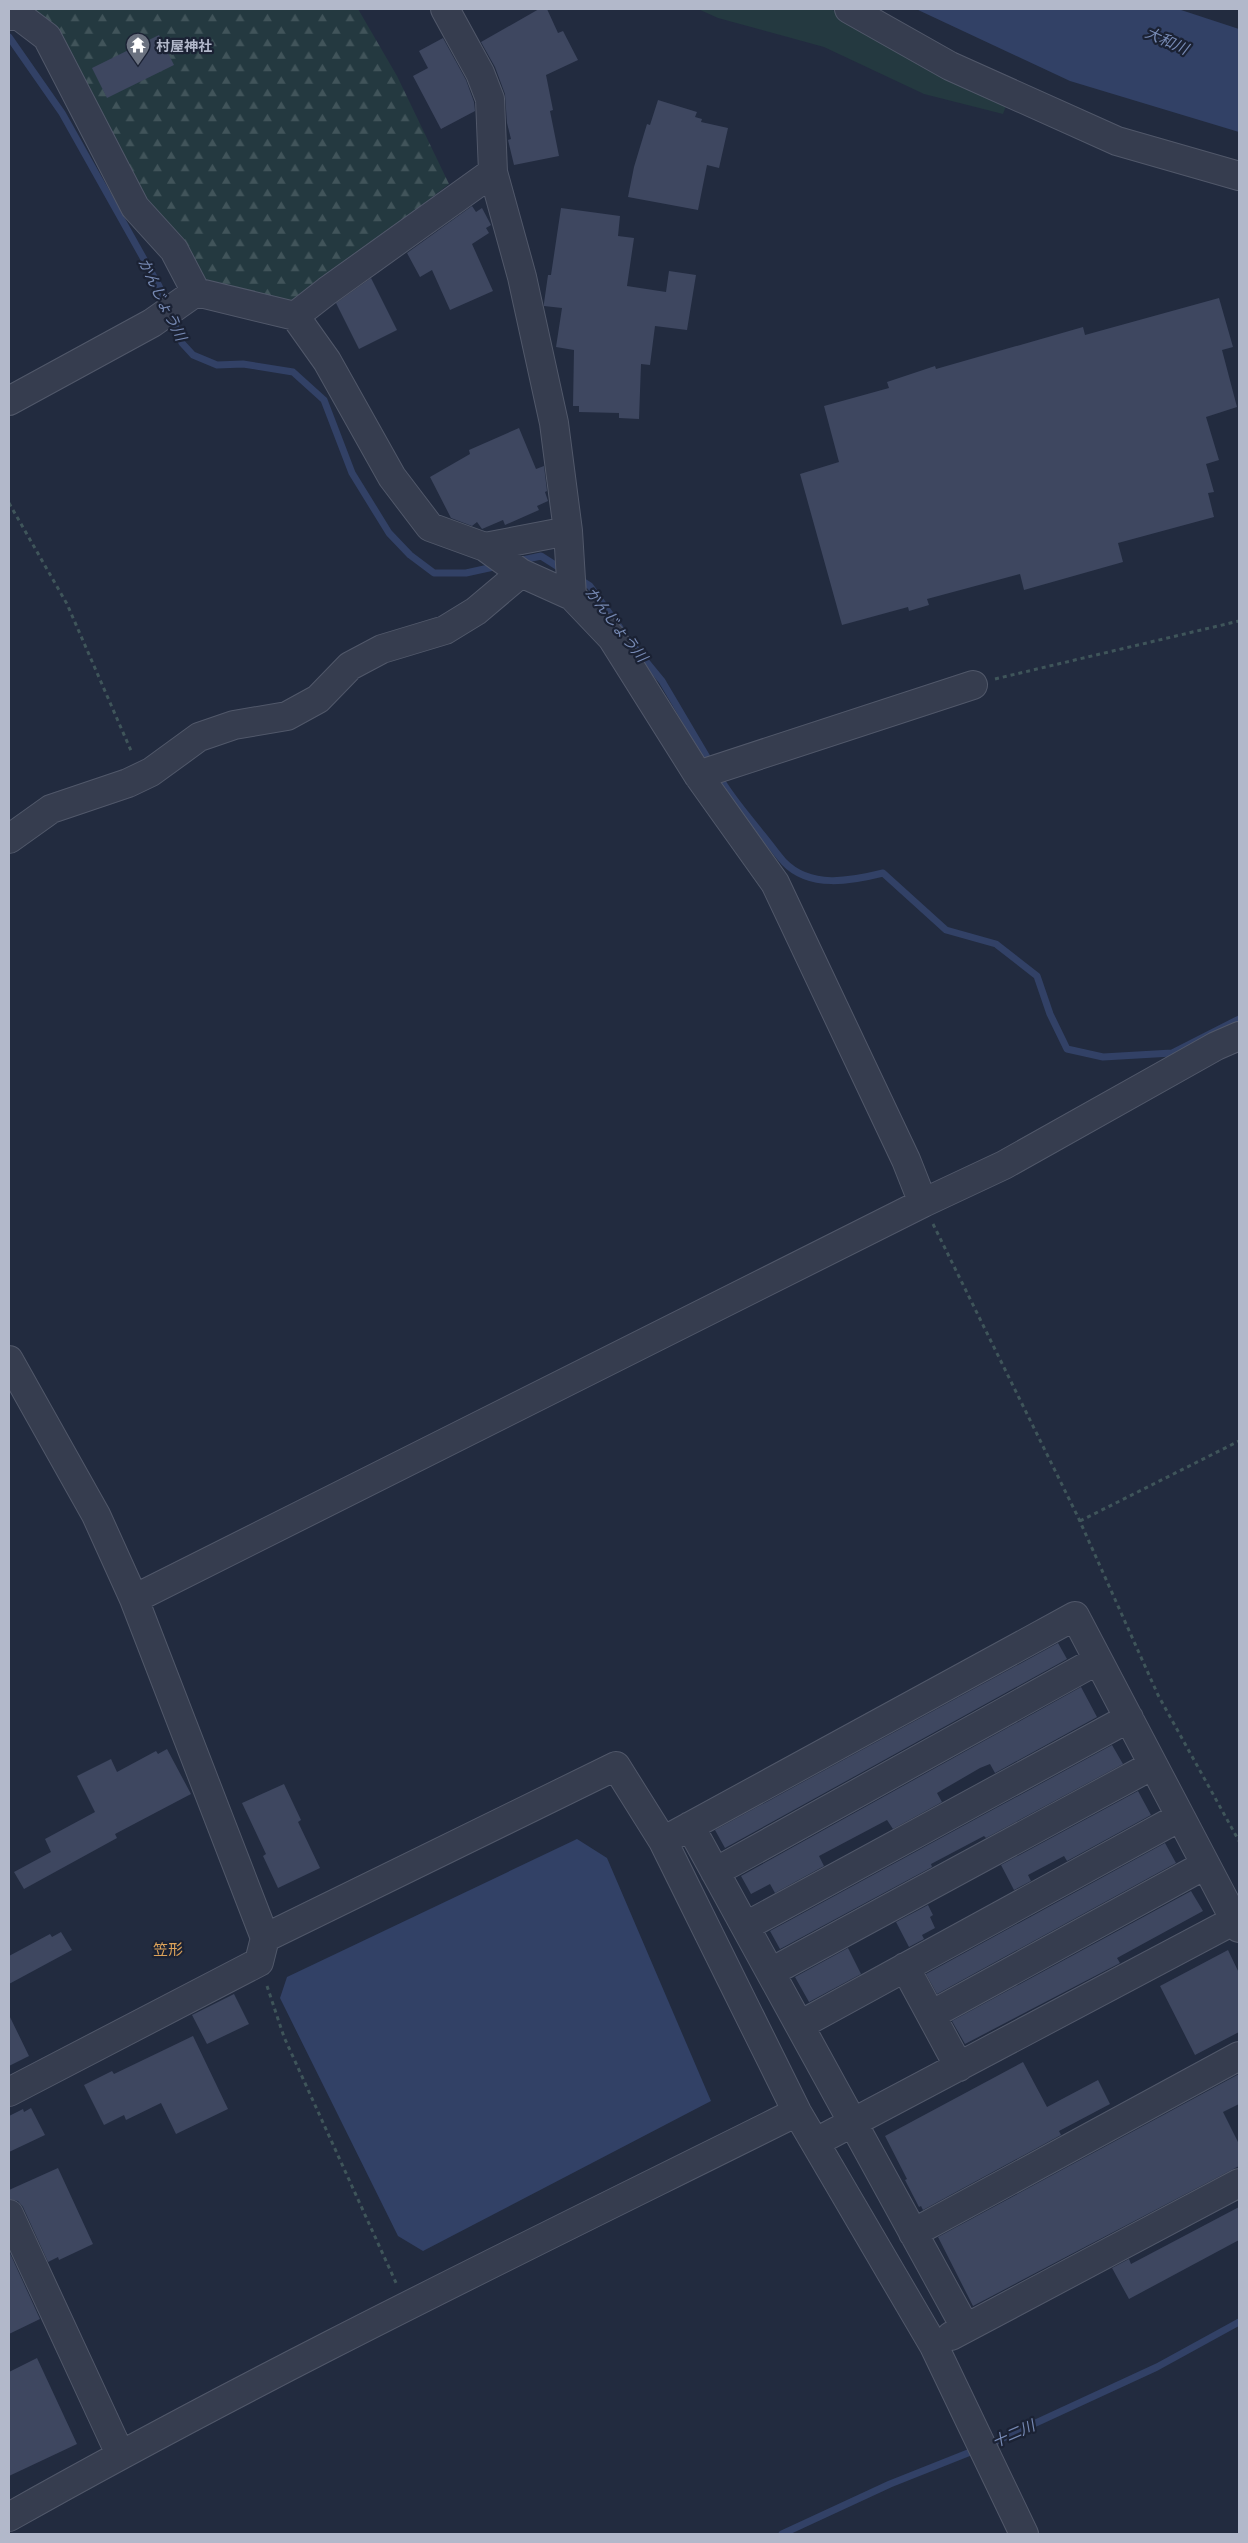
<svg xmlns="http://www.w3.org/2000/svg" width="1248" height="2543" font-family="'Open Sans','Noto Sans JP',sans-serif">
  <defs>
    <pattern id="forest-firs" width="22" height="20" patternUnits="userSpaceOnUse" patternTransform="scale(1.25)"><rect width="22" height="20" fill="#243940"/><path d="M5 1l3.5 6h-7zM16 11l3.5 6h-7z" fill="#41545a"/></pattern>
  </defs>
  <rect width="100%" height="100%" fill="#222b3f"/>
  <!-- forest -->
  <path fill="url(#forest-firs)" d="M 27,9 L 358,9 L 397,76 L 449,184 L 296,304 L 204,281 L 136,194 Z"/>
  <!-- green -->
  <path fill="#243940" d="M 698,9 L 831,9 L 953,77 L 1008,101 L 1003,114 L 924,94 L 824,47 L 718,18 Z"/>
  <!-- water -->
  <path fill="#324166" d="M 916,9 L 1178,9 L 1239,29 L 1239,132 L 1070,81 Z
    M 577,1839 L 607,1858 L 711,2101 L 423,2251 L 398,2236 L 280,1998 L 287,1977 Z"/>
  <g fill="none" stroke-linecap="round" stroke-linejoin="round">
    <!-- stream -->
    <path stroke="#324166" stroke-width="7" d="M 9,37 L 62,113 L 159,286 L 167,306
      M 171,316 L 182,343 L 193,355 L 217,365 L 243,364 L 293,372 L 324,400 L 352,473 L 389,533 L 410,555 L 434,573 L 466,573 L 498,566
      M 518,561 L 541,556 L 563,570
      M 579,579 L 590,586 L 620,628
      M 630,642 L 662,681 L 711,764
      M 718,775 C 730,796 745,813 760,832 C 768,841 775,852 784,862 C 810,889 851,881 883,873 L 946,930 L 996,944 L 1037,976 L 1050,1014 L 1067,1049 L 1103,1057 L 1172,1053 L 1239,1019
      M 988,2445 L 1157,2367 L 1239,2322
      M 782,2534 L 890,2484 L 978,2449"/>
  </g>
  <!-- building -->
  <path fill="#3e4760" d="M 539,9 L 547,9 L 558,33 L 563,31 L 578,60 L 546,75 L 553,110 L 550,111 L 559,156 L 514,165 L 508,140 L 511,139 L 507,123 L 505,94 L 495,67 L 481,42 Z
    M 159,35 L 174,65 L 107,98 L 92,68 Z
    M 443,38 L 466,80 L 474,102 L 475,111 L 441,129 L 413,76 L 428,68 L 419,51 Z
    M 658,100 L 697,112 L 695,117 L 702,119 L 701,122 L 728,128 L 719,168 L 707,165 L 698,210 L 628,197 L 634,167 L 647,124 L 650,125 Z
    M 472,206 L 476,212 L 482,208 L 491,225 L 486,228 L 489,233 L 472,244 L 493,291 L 450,310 L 432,270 L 420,277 L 407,253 Z
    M 561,208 L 620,216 L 618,236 L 634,238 L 627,286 L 666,292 L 669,271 L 696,275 L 687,330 L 655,326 L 650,365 L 641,364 L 639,419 L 619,418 L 619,413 L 579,412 L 579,406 L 573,406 L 574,350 L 556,347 L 562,308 L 544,306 L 544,303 L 548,275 L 551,275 Z
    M 371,278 L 397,330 L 359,349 L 336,303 Z
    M 1219,298 L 1233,347 L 1222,350 L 1237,407 L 1206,417 L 1219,460 L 1206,464 L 1214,492 L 1208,493 L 1214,517 L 1118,543 L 1123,562 L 1024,590 L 1020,574 L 927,599 L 929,605 L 909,611 L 908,607 L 842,625 L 800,474 L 839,462 L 824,406 L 889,388 L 887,382 L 935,366 L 936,369 L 1083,327 L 1085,335 Z
    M 519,428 L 536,469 L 544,466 L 547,491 L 545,492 L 548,501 L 537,506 L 539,510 L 505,525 L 503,520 L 482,529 L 477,522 L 472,526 L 451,518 L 430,477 L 470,454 L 469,450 Z
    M 1058,1643 L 1067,1659 L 725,1848 L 715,1830 Z
    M 1081,1687 L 1097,1717 L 995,1773 L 990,1764 L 980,1768 L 937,1793 L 942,1802 L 893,1829 L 887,1820 L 819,1856 L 824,1866 L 775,1893 L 770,1884 L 751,1894 L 741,1876 Z
    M 1112,1745 L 1123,1764 L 986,1838 L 984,1836 L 931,1864 L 932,1867 L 780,1949 L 770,1931 Z
    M 167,1749 L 191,1794 L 115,1834 L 117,1838 L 24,1889 L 14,1872 L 51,1852 L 45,1839 L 95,1812 L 77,1776 L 111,1759 L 117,1772 L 156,1751 L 158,1754 Z
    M 284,1784 L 301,1820 L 298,1822 L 320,1868 L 278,1888 L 263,1856 L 266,1854 L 242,1803 Z
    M 1138,1791 L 1151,1815 L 1067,1861 L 1064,1856 L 1028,1875 L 1031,1881 L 1014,1890 L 1001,1865 Z
    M 1165,1843 L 1176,1863 L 937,1994 L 926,1974 Z
    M 1191,1891 L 1203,1911 L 1117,1958 L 1120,1963 L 965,2044 L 952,2021 Z
    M 928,1905 L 933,1915 L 930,1917 L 935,1928 L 922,1935 L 924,1939 L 909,1947 L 896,1922 Z
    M 61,1932 L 72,1950 L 9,1984 L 9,1956 L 50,1934 L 52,1937 Z
    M 848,1948 L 861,1974 L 809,2002 L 795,1977 Z
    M 1228,1950 L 1239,1973 L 1239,2032 L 1195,2055 L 1160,1986 Z
    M 234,1994 L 249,2024 L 207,2044 L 192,2015 Z
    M 9,2015 L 29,2056 L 9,2066 Z
    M 193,2036 L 228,2109 L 176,2134 L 161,2103 L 126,2120 L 124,2115 L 104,2125 L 84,2085 L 112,2071 L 114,2074 Z
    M 1023,2062 L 1047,2107 L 1098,2080 L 1110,2104 L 1059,2131 L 1061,2135 L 923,2210 L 921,2206 L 919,2207 L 905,2180 L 907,2179 L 885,2136 Z
    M 1239,2074 L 1239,2104 L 1223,2112 L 1239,2144 L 1239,2166 L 973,2306 L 938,2237 Z
    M 31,2108 L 45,2135 L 9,2152 L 9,2116 L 23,2109 L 24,2112 Z
    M 58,2168 L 93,2244 L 59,2260 L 58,2257 L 48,2262 L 23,2207 L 18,2201 L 9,2199 L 9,2190 Z
    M 1239,2207 L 1239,2240 L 1129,2299 L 1112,2268 L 1129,2259 L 1131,2264 Z
    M 9,2251 L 40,2319 L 9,2334 Z
    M 37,2358 L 77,2444 L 9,2476 L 9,2372 Z"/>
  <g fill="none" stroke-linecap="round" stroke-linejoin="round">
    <defs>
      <path id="minor" d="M 445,9 L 480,73 L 490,99 L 493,172 L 522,277 L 554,423 L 568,531 L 572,596
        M 849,9 L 950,66 L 1117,141 L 1239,176
        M 9,16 L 18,15 L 47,37 L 135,207 L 174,250 L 196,292
        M 295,316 L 327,291 L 493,172
        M 9,401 L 152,323 L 196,292 L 295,316 L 327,361 L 392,477 L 430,527 L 485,547 L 568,531
        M 485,547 L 521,573 L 572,596 L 612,638 L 698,775 L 775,883 L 906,1160 L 923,1203
        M 698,775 L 973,685
        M 9,839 L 51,809 L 128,783 L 151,772 L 199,737 L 234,725 L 287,716 L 318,699 L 350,666 L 382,649 L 445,630 L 476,611 L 521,573
        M 9,1360 L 96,1515 L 134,1599 L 265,1938 L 259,1962 L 9,2092
        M 134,1599 L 923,1203 L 1004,1165 L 1216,1046 L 1239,1036
        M 690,1826 L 965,2327
        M 663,1841 L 1075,1616 L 1239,1928
        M 715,1872 L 1098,1660
        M 746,1926 L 1129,1718
        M 265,1938 L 616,1766 L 663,1841 L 797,2112 L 934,2346 L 1024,2534
        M 905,1967 L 959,2067
        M 771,1972 L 1153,1765
        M 931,2015 L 1205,1865
        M 800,2025 L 1180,1817
        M 816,2142 L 1235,1920
        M 9,2214 L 120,2454
        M 913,2233 L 1239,2056
        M 951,2336 L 1239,2183
        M 9,2517 C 266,2372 532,2244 797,2112"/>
    </defs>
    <!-- minor casing -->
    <use href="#minor" stroke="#51586a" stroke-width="30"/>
    <!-- path -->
    <path stroke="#3f555a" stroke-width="3" stroke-dasharray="4 4" stroke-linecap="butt" d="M 9,503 L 67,604 L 132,753
      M 995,679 L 1239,621
      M 933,1224 L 1078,1517 L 1158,1695 L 1239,1841
      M 1080,1521 L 1239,1441
      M 267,1986 L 284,2037 L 397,2285"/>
    <!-- minor -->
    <use href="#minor" stroke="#363d4f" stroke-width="28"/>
  </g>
  <!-- icons -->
  <defs>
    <symbol id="temple-pin" viewBox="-11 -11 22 30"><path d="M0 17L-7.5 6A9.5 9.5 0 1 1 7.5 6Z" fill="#6b7280" stroke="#1b2234"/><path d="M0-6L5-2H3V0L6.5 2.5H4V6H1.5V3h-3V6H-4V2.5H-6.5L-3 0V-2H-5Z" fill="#fff"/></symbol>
  </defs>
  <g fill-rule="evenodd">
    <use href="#temple-pin" x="124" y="31" width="28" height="38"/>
  </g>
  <g text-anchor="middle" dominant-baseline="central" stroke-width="4.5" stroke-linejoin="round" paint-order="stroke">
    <!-- poi labels -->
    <g font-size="14" font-weight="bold" fill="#b2b8ca" stroke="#1b2234" text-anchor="start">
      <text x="156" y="45">村屋神社</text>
    </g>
    <!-- water labels -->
    <g font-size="15" font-style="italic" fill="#778ab4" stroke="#1b2234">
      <text transform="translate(1167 40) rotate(24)">大和川</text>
      <text transform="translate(163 299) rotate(64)">かんじょう川</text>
      <text transform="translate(617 624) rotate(52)">かんじょう川</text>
      <text transform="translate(1013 2433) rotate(-24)">十二川</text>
    </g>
    <!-- neighbourhood labels -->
    <g font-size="15" fill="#dda35a" stroke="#1b2234">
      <text x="168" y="1949">笠形</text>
    </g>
  </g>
  <!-- border -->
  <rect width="1248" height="2543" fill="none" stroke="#b2b8ca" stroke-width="20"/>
</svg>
